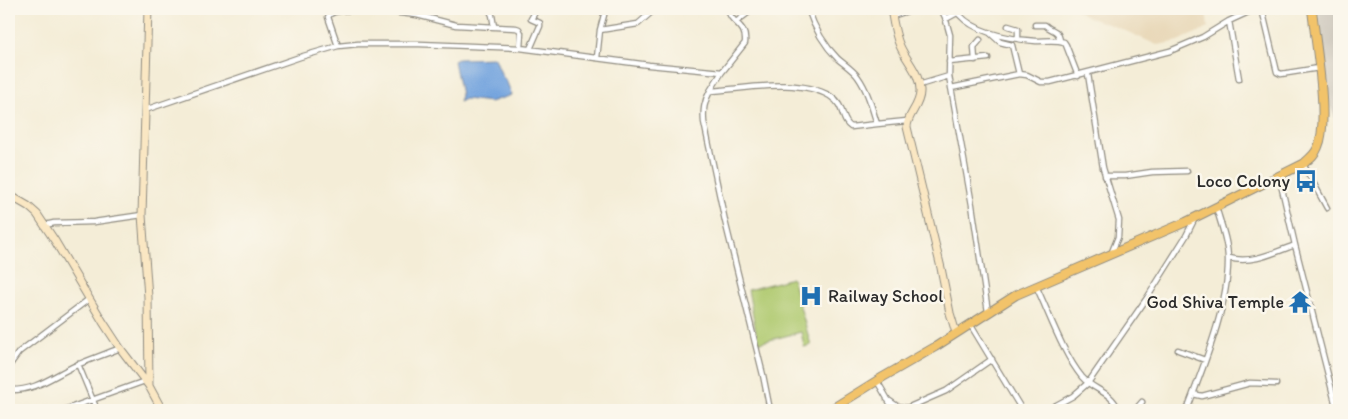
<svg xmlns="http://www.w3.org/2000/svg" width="1348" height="419" font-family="Itim,sans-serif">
  <rect width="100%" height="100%" fill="#fbf7ec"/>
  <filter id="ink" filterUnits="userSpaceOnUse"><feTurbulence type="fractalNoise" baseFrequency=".02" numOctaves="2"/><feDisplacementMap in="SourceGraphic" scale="10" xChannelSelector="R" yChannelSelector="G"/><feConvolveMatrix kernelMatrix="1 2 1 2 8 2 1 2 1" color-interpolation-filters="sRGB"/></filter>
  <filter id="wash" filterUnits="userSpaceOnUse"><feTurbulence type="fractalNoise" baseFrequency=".0096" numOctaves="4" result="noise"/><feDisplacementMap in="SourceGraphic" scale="20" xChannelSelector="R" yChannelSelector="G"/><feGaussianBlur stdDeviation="1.12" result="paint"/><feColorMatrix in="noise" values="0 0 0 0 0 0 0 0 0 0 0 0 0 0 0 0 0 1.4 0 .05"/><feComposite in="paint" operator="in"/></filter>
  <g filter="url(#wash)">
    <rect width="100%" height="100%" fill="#f4edd7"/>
    <!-- built -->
    <path fill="#e9d9ba" d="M 1076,9 L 1206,9 L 1208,28 L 1175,42 L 1157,45 L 1119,28 L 1088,17 Z"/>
    <!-- industrial -->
    <path fill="#c9c3b8" d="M 1318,9 L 1339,9 L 1339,129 L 1330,105 Z"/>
    <!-- green -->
    <path fill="#afc96e" stroke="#6d7a4c" d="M 792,278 L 811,345 L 804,347 L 801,332 L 758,343 L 748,290 Z"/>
    <!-- water -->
    <path fill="#74a4de" stroke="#506884" d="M 495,58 L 502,76 L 506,80 L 512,95 L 490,102 L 465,99 L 459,102 L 461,95 L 454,61 L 458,59 Z"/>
  </g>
  <g filter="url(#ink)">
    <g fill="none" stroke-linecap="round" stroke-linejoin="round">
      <defs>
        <path id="street" d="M 489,9 L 492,15 L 494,27
          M 808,9 C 814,27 824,45 838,59 C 845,65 853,70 858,77 C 868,91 872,108 877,124 L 907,121
          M 941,9 L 945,17 L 950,35 L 949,76 L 972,205 L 988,312
          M 955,9 C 970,33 1010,39 1036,41 C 1045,41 1055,39 1064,42 L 1066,45 L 1078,76
          M 1262,9 L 1277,72 L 1281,74 L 1319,68
          M 892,16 L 914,9
          M 946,19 L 957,13
          M 1229,21 L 1239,79
          M 736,22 L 753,9
          M 1035,25 L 1045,25 C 1052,32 1058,28 1060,41
          M 1008,26 L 1018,29 L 1018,38
          M 600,30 L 638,24 L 655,9
          M 990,33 L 1000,42 L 1012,45 L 1019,74
          M 338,46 L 328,17 L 330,14 L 334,12 L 344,10 L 383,11 L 417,15 L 456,25 L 516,28 L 519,29 L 521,33 L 520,48
          M 530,49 L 540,26 L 540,23 L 531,19 L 537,9
          M 597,58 L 600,30 L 604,15
          M 975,60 L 974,47 L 980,40
          M 949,62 L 988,58
          M 722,72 L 710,91 C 745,89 798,77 830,96 C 846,106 840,120 851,127 L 877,124
          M 1088,74 L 1103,168 L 1119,220 L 1118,237 L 1111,254
          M 919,85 L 949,76
          M 951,88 L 1019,74 L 1027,75 L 1041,82 L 1050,82 L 1170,51 L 1203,37 L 1229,21 L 1255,9
          M 710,91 C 704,102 703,110 704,122 L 725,221 L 763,375 L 770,410
          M 145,110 L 300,57 L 338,46 L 358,44 L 419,44 L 520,48 L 649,65 L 722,72 L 745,43 C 747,23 730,24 728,9
          M 1303,164 L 1327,208
          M 1105,176 L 1125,176 L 1152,172 L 1187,171
          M 1279,176 L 1295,245 L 1337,410
          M 45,225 L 54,223 L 94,222 L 142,215
          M 1229,258 C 1252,264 1273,253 1295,245
          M 1036,286 C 1049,313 1063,354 1082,377 C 1095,392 1109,389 1119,410
          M 970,324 L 1022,410
          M 1178,350 L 1205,360
          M 78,364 L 97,410
          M 9,366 L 19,352 L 89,299
          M 877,381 L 894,410
          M 9,390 C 37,391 52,376 77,365 C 91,359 106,354 120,348
          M 1193,394 L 1202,396 L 1250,383 L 1276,384
          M 887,399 L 897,406 L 907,408 L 946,391 L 992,359
          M 64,410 L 145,381
          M 1047,410 L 1073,396 L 1088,383 L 1147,298 L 1186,236 L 1195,218
          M 1135,410 L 1142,402
          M 1187,410 C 1203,367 1229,305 1228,259 C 1228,242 1221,224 1216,207"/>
        <path id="secondary" d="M 148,9 L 142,215 L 148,297 L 149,386
          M 891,9 C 893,21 895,35 900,46 C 907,62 921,74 920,92 C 920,106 907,115 907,127 L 941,268 L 950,313 L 956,333
          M 9,195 L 28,206 L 37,214 L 55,241 L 103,322 L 120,348 L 149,386 L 162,410"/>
        <path id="primary" d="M 830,410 L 883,377 L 935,347 L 1016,295 L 1186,222 L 1303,164 C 1309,159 1315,155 1318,147 C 1330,120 1315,41 1312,9"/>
      </defs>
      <!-- street casing -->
      <use href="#street" stroke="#908c81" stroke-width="7"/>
      <!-- secondary casing -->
      <use href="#secondary" stroke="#908c81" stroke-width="9"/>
      <!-- primary casing -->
      <use href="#primary" stroke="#908c81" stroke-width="10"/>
      <!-- street -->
      <use href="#street" stroke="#fff" stroke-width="4.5"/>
      <!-- secondary -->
      <use href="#secondary" stroke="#fae7c3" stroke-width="7"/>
      <!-- primary -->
      <use href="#primary" stroke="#f2c36a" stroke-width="8"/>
    </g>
  </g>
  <!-- icons -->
  <defs>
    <symbol id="bus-bare" viewBox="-9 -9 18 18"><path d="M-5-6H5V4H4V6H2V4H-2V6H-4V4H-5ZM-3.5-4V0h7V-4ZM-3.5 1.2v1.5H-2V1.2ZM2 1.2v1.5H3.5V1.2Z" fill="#1f6fb2" stroke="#fbf7ec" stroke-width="2.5" paint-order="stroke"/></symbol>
    <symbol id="hospital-bare" viewBox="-9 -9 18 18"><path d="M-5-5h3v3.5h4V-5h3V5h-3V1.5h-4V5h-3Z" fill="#1f6fb2" stroke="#fbf7ec" stroke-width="2.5" paint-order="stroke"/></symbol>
    <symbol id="temple-bare" viewBox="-9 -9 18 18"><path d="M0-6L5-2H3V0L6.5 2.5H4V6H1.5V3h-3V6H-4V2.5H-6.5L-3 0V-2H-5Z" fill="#1f6fb2" stroke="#fbf7ec" stroke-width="2.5" paint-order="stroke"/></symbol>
  </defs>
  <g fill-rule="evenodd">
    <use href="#bus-bare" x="1290" y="165" width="32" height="32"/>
    <use href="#hospital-bare" x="795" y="280" width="32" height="32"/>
    <use href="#temple-bare" x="1284" y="286" width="32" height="32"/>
  </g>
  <g text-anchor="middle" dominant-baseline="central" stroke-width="5" stroke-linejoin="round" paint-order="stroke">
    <!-- poi labels -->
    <g font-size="18" fill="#2b2b2b" stroke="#fbf7ec" text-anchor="end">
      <text x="1290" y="181">Loco Colony</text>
      <text x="828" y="296" text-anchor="start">Railway School</text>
      <text x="1284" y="302">God Shiva Temple</text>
    </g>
  </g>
  <!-- margin -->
  <rect width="1348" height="419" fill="none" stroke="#fbf7ec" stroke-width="30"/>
</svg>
